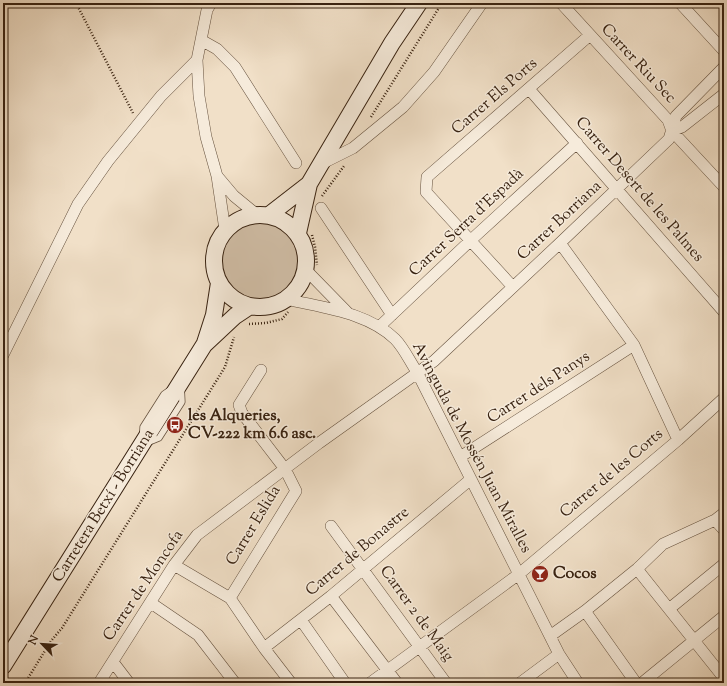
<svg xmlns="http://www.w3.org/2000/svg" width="727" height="686" font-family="'Sorts Mill Goudy',serif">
  <rect width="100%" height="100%" fill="#f1e0c8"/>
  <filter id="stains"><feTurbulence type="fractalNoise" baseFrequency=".005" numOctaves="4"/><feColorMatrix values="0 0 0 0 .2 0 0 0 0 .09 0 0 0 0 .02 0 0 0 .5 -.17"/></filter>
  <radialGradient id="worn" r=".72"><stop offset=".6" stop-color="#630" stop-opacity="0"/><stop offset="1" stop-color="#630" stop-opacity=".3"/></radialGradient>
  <!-- green -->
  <path fill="#d2c0a9" stroke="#85715d" d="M220 261a39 39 0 1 1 78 0a39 39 0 1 1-78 0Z"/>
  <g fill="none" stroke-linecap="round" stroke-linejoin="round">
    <defs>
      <path id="lane" d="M 181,382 L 182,402 L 159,438 L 142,445 L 143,427 L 164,394 Z"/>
      <path id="street" d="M 211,3 L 207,10 L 197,60 L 199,96 L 206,137 L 217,176 L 225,230
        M 561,3 L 668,120 L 672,131 L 724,187
        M 680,3 L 724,51
        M 201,40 L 217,49 L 235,67 L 296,163
        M 529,89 L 724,312
        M 672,131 L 682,127 L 724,94
        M 321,164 L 353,148 L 403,107 L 434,72 L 482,3
        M 218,177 L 234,196 L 256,214
        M 321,208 L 392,315
        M 560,243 L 634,345 L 678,440
        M 306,270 L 348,313
        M 513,287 L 426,192 L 427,177 L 590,35
        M 286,299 C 323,308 367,312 395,339 C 404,348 410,362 417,372 L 559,654 L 578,683
        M 379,327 L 471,240 L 577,143
        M 3,355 L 78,204 L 108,161 L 161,96 L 197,60
        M 460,457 L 634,345
        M 715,520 L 724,530
        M 331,526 L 446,683
        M 174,565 L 230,598 L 264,648 L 291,683
        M 637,569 L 724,678
        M 331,596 L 397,683
        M 230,598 L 296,491 L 285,469 L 242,413 L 239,405 L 261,370
        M 151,603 L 198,635 L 235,683
        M 669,609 L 724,564
        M 585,611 L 636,683
        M 301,620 L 345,683
        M 550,636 L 585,611 L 637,569 L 663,544 L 715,520 L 724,513
        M 264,648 L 331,596 L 471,479
        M 113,662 L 129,683
        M 99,683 L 174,565 L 197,535 L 319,443 L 434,361 L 560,243 L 669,139 L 676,116 L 724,67
        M 370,683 L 519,574 L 678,440 L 724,398
        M 520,683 L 559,654
        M 642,683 L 724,616"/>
      <path id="secondary" d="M214 261a46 46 0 1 1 92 0a46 46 0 1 1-92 0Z
        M 269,215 L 309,184
        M 298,233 L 309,184 L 392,43 L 419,3
        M 205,343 L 214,315 L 219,283
        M 3,666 L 204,345 L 235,316 L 250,306"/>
    </defs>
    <!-- lane casing -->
    <use href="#lane" stroke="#66523f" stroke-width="7"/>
    <!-- street casing -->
    <use href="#street" stroke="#66523f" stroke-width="12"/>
    <!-- secondary casing -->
    <use href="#secondary" stroke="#382211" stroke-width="18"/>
    <!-- path -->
    <path stroke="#382211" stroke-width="2.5" stroke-dasharray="1 2" stroke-linecap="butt" d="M 76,3 L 133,113
      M 371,117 L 442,3
      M 322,196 L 344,166
      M 312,235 L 315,247 L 317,265
      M 249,324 L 266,323 L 282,319 L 288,312
      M 25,683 L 51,641 L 62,628 L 225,367 L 234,337"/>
    <!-- lane -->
    <use href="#lane" stroke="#f6ebdb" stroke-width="5.5"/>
    <!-- street -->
    <use href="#street" stroke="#f6ebdb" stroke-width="11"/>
    <!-- secondary -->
    <use href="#secondary" stroke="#f6ebdb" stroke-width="16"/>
  </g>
  <!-- icons -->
  <defs>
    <symbol id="bus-disc" viewBox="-11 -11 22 22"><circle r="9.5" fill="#8f2418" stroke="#f6ebdb"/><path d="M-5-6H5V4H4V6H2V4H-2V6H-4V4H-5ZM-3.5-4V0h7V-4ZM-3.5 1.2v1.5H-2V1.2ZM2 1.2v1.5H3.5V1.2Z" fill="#fff"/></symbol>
    <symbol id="bar-disc" viewBox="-11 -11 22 22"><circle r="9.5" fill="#8f2418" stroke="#f6ebdb"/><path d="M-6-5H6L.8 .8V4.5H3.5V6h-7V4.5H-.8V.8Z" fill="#fff"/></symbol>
  </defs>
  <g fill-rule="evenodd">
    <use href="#bus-disc" x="165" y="415" width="20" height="20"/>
    <use href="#bar-disc" x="530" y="564" width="20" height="20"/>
  </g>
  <g text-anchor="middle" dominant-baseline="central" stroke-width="3" stroke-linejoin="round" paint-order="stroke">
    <!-- street labels -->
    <g font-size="16" fill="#382211" stroke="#f6ebdb">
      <text transform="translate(638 64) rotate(47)">Carrer Riu Sec</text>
      <text transform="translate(495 97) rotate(-41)">Carrer Els Ports</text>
      <text transform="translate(639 190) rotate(49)">Carrer Desert de les Palmes</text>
      <text transform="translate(560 221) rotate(-43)">Carrer Borriana</text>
      <text transform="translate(467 223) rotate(-43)">Carrer Serra d'Espadà</text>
      <text transform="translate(539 388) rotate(-33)">Carrer dels Panys</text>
      <text transform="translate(471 448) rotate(62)">Avinguda de Mossén Juan Miralles</text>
      <text transform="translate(612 474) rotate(-40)">Carrer de les Corts</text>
      <text transform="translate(104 506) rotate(-58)">Carretera Betxí - Borriana</text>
      <text transform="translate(254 526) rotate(-59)">Carrer Eslida</text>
      <text transform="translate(358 552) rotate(-40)">Carrer de Bonastre</text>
      <text transform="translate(144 586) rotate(-56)">Carrer de Moncofa</text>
      <text transform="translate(416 614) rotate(54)">Carrer 2 de Maig</text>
    </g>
    <!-- poi labels -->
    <g font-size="16" font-weight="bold" fill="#382211" stroke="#f6ebdb" text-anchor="start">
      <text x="188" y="416">les Alqueries,<tspan x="188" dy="18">CV-222 km 6.6 asc.</tspan></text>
      <text x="553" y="574">Cocos</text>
    </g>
  </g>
  <!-- margin -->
  <rect width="727" height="686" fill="none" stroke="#f1e0c8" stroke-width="16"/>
  <rect x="4" y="4" width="719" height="678" fill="none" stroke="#382211" stroke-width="2"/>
  <rect x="8" y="8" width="711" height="670" fill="none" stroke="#382211"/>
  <!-- north arrow -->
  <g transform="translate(42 644) rotate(295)" stroke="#f6ebdb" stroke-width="3" paint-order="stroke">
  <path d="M0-3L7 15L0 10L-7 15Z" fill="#382211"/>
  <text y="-6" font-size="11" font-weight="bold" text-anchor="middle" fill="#382211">N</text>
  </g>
  <rect width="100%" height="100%" filter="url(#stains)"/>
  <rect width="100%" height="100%" fill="url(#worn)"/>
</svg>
